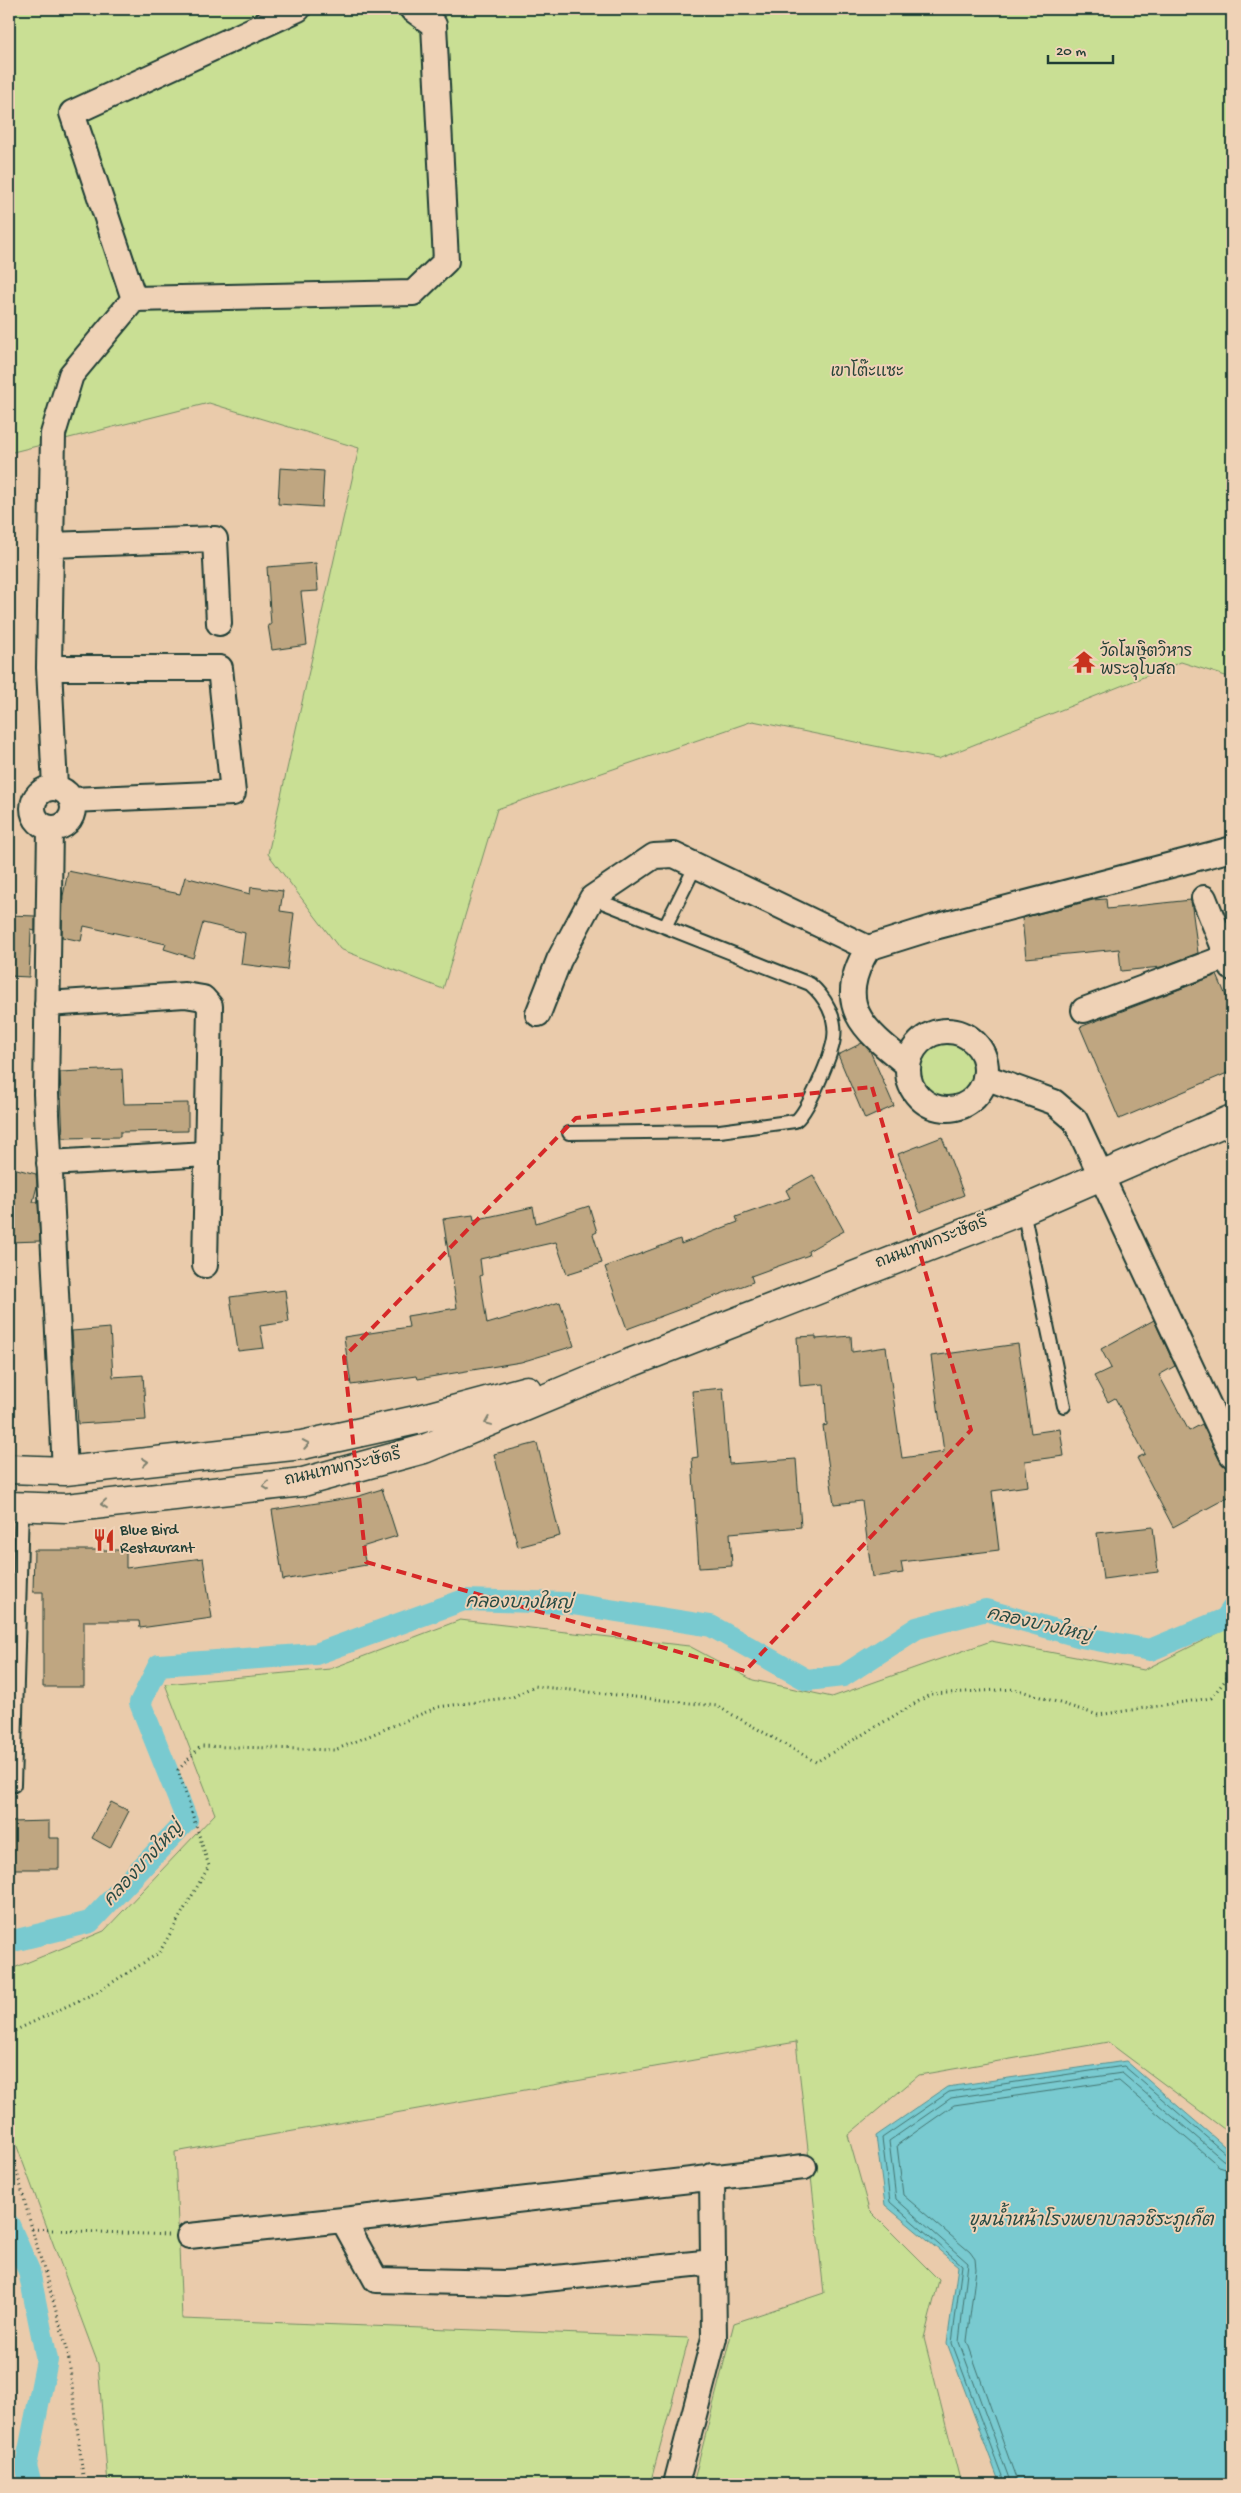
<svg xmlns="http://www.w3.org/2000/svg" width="1241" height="2493" font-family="'Gochi Hand','Playpen Sans Thai',sans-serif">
  <rect width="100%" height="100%" fill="#eacbab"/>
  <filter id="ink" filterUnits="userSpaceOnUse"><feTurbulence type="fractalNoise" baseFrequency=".02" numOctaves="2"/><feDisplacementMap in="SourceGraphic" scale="10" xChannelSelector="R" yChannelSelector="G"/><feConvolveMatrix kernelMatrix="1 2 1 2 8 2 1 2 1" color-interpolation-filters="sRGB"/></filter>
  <g filter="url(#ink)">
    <!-- green -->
    <path fill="#c9df94" stroke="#748e64" d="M 9,9 L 1232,9 L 1232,678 L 1181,662 L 938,759 L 753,721 L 497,809 L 443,989 L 340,949 L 268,854 L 359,448 L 209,403 L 9,453 Z
      M917 1068a29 29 0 1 1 58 0a29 29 0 1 1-58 0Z
      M 460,1620 L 689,1646 L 753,1680 L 832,1697 L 991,1641 L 1144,1670 L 1232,1626 L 1232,2135 L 1108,2042 L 919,2075 L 848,2135 L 869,2210 L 939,2280 L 924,2338 L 961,2484 L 693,2484 L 734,2323 L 824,2293 L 796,2042 L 175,2152 L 182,2319 L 689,2338 L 650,2484 L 108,2484 L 98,2364 L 9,2125 L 9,1970 L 104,1931 L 215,1814 L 165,1684 L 330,1669 Z"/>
    <!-- water -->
    <path fill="#79cad0" stroke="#559292" d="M 1126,2061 L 1232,2153 L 1232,2484 L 1000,2484 L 947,2343 L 958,2266 L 885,2205 L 876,2136 L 947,2087 Z"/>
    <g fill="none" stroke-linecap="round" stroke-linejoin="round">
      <!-- shore -->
      <path stroke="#437572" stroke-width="1" d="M 1005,2484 L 952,2343 L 962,2265 L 890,2202 L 882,2138 L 949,2092 L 1124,2066 L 1227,2155 L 1232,2157
        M 1011,2484 L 959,2342 L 968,2263 L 896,2199 L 889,2141 L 951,2098 L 1122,2073 L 1223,2160 L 1232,2163
        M 1018,2484 L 967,2341 L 976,2269 L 975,2259 L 970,2252 L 903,2195 L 897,2145 L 954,2105 L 1119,2081 L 1219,2166 L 1232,2170"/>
      <!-- canal -->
      <path stroke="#79cad0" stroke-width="22" d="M 9,1942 L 90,1922 L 187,1820 L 140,1703 L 159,1665 L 316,1654 L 464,1600 L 566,1603 L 711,1626 L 807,1680 L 843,1676 L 917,1628 L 986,1610 L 1081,1637 L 1150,1650 L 1225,1619 L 1232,1609
        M 9,2225 L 29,2271 L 47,2360 L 26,2466 L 31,2484"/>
    </g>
    <!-- building -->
    <path fill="#bfa681" stroke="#1f3d34" d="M 280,468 L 324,471 L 322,507 L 278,504 Z
      M 316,563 L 318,591 L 301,592 L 307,645 L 272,650 L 268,625 L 271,625 L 267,567 Z
      M 68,871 L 180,894 L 185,877 L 250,894 L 251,887 L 283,891 L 280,911 L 294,913 L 287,970 L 241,964 L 245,933 L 203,923 L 193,958 L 164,949 L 166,944 L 84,926 L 81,941 L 62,937 L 63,896 Z
      M 1106,899 L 1107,909 L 1191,900 L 1198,953 L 1161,967 L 1121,971 L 1119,949 L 1026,958 L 1022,918 L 1093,900 Z
      M 9,915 L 35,916 L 35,931 L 31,930 L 29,977 L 9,976 Z
      M 1217,975 L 1232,1010 L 1232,1071 L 1119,1119 L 1080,1027 Z
      M 862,1043 L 870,1051 L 894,1106 L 865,1119 L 838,1055 Z
      M 122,1069 L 124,1104 L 188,1103 L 188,1131 L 120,1132 L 120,1137 L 63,1138 L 60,1072 Z
      M 942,1137 L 964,1195 L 920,1212 L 898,1154 Z
      M 9,1167 L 36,1174 L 37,1186 L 33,1202 L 38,1202 L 40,1241 L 9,1242 Z
      M 813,1175 L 844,1231 L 808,1251 L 809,1255 L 751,1276 L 753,1282 L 627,1329 L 605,1267 L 680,1239 L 681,1244 L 738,1222 L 736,1217 L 790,1198 L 786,1190 Z
      M 589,1206 L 597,1232 L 593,1234 L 602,1263 L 567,1274 L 556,1242 L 480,1259 L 482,1275 L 480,1276 L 487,1324 L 560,1302 L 574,1346 L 521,1362 L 418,1379 L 417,1376 L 351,1385 L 344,1337 L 409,1327 L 407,1316 L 457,1308 L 443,1219 L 473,1215 L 474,1220 L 533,1207 L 536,1223 Z
      M 285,1290 L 289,1322 L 260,1326 L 264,1348 L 238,1351 L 230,1297 Z
      M 1154,1320 L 1175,1366 L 1159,1375 L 1189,1431 L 1202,1424 L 1220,1461 L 1232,1470 L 1232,1495 L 1173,1527 L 1137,1458 L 1145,1454 L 1115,1398 L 1108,1402 L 1094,1376 L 1111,1368 L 1101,1349 Z
      M 110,1328 L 113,1377 L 143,1375 L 146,1420 L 78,1424 L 72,1331 Z
      M 816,1336 L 816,1339 L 851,1336 L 852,1352 L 886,1347 L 902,1458 L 944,1452 L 931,1356 L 1018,1344 L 1031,1433 L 1060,1429 L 1064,1456 L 1025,1461 L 1028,1486 L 992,1491 L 999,1550 L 901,1562 L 903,1573 L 872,1577 L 862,1501 L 834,1504 L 823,1426 L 827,1425 L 824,1384 L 800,1386 L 797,1337 Z
      M 723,1388 L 729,1464 L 796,1459 L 801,1527 L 730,1533 L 732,1566 L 699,1568 L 692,1458 L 698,1457 L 692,1391 Z
      M 537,1443 L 560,1536 L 518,1547 L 494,1454 Z
      M 382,1489 L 397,1536 L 362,1547 L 366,1565 L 283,1580 L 272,1510 L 356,1497 Z
      M 1153,1527 L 1158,1572 L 1103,1579 L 1097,1533 Z
      M 34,1550 L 126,1550 L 126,1568 L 203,1558 L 212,1618 L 140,1628 L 139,1621 L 84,1621 L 84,1687 L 43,1687 L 43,1592 L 33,1592 Z
      M 111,1802 L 129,1811 L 110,1848 L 92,1838 Z
      M 49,1821 L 49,1838 L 59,1838 L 59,1869 L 12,1869 L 11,1822 Z"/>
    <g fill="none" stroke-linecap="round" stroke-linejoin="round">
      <defs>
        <path id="lane" d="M 665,927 L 696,865
          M 569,1133 L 720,1131 L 795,1121 C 807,1115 832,1054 834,1038 C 837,1017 825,997 810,984 L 592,898
          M 1023,1210 L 1064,1406
          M 14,1785 L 22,1507"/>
        <path id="street" d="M 134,299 L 72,113 L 298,9
          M 51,545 L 215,539 L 219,623
          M 49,668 L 220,668 L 233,793 L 72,800
          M 55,787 L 49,668 L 53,434 L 71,375 L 134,299 L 413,293 L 446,261 L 434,25 L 412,9
          M33 808a20 20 0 1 1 40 0a20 20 0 1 1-40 0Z
          M 50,828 L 46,1094 L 65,1471
          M 1204,898 L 1232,968
          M 47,1004 L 185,995 L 203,998 L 210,1006 L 205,1265
          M 1084,1010 L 1232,955
          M 538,1014 L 559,960 L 592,898 L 654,856 L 674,855 L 868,948
          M908 1070a39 39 0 1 1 78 0a39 39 0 1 1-78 0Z
          M 908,1065 C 863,1029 833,1006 868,948 L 935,927 L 1232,849
          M 985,1077 L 1054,1102 L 1075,1120 L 1232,1455
          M 49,1163 L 207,1154
          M 343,2220 L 376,2280 L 506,2283 L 713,2262
          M 189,2236 L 343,2220 L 804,2167
          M 676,2484 L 714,2338 L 712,2176"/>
        <path id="primary" d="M 9,1469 L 65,1471 L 302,1445 L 416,1420 L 527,1390
          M 9,1506 L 66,1508 L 303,1482 L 424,1449 L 630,1363 L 1023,1210 L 1232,1119"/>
      </defs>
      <!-- lane casing -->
      <use href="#lane" stroke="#1f3d34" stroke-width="16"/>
      <!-- street casing -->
      <use href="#street" stroke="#1f3d34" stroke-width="28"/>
      <!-- primary casing -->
      <use href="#primary" stroke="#1f3d34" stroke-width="31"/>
      <!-- path -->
      <path stroke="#1f3d34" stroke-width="3" stroke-dasharray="1 4" stroke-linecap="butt" d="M 9,2044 L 14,2031 L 97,1992 L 159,1953 L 209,1866 L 178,1770 L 201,1746 L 335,1750 L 438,1707 L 513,1697 L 534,1686 L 717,1706 L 816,1762 L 931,1694 L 1015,1689 L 1098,1715 L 1211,1698 L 1232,1672
        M 9,2142 L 32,2229 L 168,2235
        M 32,2229 L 68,2352 L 84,2484"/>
      <!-- lane -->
      <use href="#lane" stroke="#efd2b6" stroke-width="12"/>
      <!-- street -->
      <use href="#street" stroke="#efd2b6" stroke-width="24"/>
      <!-- primary -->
      <use href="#primary" stroke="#efd2b6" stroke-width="28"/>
    </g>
    <!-- one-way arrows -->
    <defs><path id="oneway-chevron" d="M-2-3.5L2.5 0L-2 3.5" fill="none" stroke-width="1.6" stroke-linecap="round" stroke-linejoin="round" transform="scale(1.25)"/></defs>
    <g stroke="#7d806e">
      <use href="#oneway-chevron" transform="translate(488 1422) rotate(157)"/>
      <use href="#oneway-chevron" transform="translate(306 1444) rotate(-10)"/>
      <use href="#oneway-chevron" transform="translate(145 1462) rotate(-6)"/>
      <use href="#oneway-chevron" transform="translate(266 1486) rotate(174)"/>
      <use href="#oneway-chevron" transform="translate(104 1504) rotate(174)"/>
    </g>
  </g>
  <!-- marked area -->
  <path fill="none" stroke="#d62828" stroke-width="4" stroke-dasharray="10 6" stroke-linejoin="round" d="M 872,1087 L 971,1430 L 745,1671 L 366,1562 L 344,1357 L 576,1118 Z"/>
  <!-- icons -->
  <defs>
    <symbol id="temple-bare" viewBox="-9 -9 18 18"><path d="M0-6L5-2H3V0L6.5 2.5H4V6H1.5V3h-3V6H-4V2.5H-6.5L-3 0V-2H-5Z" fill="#c8321e" stroke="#efd2b6" stroke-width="2.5" paint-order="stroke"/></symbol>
    <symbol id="restaurant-bare" viewBox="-9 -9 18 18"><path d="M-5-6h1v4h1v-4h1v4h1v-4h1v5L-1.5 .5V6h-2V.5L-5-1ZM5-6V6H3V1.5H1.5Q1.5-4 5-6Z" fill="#c8321e" stroke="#efd2b6" stroke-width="2.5" paint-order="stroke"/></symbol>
  </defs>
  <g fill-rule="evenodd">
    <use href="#temple-bare" x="1068" y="646" width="32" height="32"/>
    <use href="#restaurant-bare" x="88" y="1524" width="32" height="32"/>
  </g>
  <g text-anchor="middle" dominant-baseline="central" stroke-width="4" stroke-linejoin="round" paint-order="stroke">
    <!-- park labels -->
    <g font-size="16" fill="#284539" stroke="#efd2b6">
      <text x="867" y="373">เขาโต๊ะแซะ</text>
    </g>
    <!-- poi labels -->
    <g font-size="16" fill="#1f3d34" stroke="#efd2b6" text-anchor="start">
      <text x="1100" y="653">วัดโฆษิตวิหาร<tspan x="1100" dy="18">พระอุโบสถ</tspan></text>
      <text x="120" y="1531">Blue Bird<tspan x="120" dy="18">Restaurant</tspan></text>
    </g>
    <!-- street labels -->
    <g font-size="16" fill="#1f3d34" stroke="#efd2b6">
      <text transform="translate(932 1244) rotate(-21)">ถนนเทพกระษัตรี</text>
      <text transform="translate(343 1469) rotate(-13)">ถนนเทพกระษัตรี</text>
    </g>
    <!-- water labels -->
    <g font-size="18" font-style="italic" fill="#284b44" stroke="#efd2b6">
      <text transform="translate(519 1604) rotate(1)">คลองบางใหญ่</text>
      <text transform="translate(1039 1626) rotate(13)">คลองบางใหญ่</text>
      <text transform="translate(144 1865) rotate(-47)">คลองบางใหญ่</text>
      <text x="1091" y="2221">ขุมน้ำหน้าโรงพยาบาลวชิระภูเก็ต</text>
    </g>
  </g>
  <!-- margin -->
  <rect width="1241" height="2493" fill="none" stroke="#efd2b6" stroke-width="30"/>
  <rect x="15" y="15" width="1211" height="2463" fill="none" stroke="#1f3d34" stroke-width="2" filter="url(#ink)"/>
  <!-- scale -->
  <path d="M1048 55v8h65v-8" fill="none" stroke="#1f3d34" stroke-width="2.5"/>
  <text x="1056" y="55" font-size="15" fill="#1f3d34" stroke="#efd2b6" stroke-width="4" paint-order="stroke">20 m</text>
</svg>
